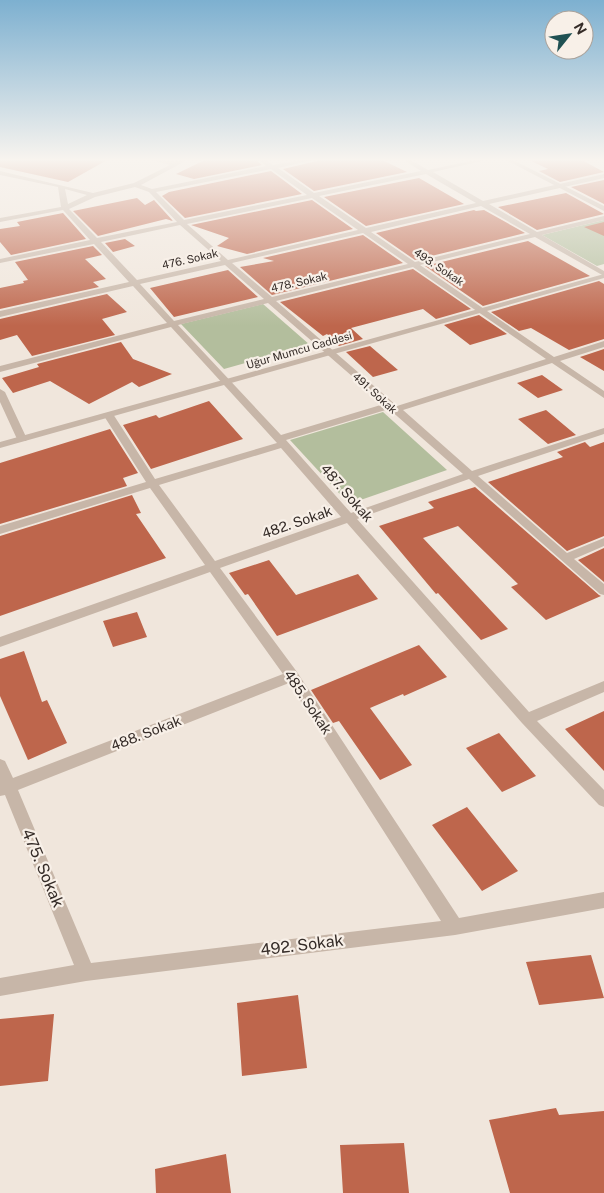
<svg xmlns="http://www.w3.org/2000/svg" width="604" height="1193" font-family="'Public Sans',sans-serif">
  <rect width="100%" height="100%" fill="#f0e6dc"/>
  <!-- green -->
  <path fill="#b3be9d" d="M 604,220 L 604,264 L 597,266 L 542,235 Z
    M 263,304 L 310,345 L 224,369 L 181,324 Z
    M 383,412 L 447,470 L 349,504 L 290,440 Z"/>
  <!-- building -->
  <path fill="#be664c" d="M 0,159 L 109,159 L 68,182 L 0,167 Z
    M 207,159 L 255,159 L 262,165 L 194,179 L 176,174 Z
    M 319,159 L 380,159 L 407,172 L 314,191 L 283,169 L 317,161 Z
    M 527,159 L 580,159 L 604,172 L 560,182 L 539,171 L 548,169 Z
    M 271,171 L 302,194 L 185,218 L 162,196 L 169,192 Z
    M 419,178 L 464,204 L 366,226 L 324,197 Z
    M 604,180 L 604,204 L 571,187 Z
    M 566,193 L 604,214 L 537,230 L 498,207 Z
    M 137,198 L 145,205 L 154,200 L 173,221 L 166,219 L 98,236 L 73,211 Z
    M 312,200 L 353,229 L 247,254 L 217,246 L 229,238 L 191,225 Z
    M 474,210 L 476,211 L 484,210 L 525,233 L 415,260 L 376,233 Z
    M 63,213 L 86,239 L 11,255 L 0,242 L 0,229 L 20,226 L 17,222 Z
    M 604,222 L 604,236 L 584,227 Z
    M 363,235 L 403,263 L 272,295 L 240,267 L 274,261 L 263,258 Z
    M 125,239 L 135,246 L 113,252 L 105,243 Z
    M 528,241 L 590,276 L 483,306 L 425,266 Z
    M 93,246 L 102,255 L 85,259 L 106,279 L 93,282 L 99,287 L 0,309 L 0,288 L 24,283 L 23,281 L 28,280 L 15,262 Z
    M 413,269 L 471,309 L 436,319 L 423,309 L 351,328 L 363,339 L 339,346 L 327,334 L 323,336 L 280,302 Z
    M 228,270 L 258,297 L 174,317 L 150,288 Z
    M 599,281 L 604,284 L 604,339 L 569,350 L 531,328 L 519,331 L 491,312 Z
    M 107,294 L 127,312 L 102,319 L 115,335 L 32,356 L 17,335 L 0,340 L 0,319 Z
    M 479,315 L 507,334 L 470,345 L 444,325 Z
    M 121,342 L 133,359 L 172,374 L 139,387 L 132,382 L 89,404 L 50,381 L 13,393 L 2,378 L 39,367 L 37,364 Z
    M 370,346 L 398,370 L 373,377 L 346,352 Z
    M 604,349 L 604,371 L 580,357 Z
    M 542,375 L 563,390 L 538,398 L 517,383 Z
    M 209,401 L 243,439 L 151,469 L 123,425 L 156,415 L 159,418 Z
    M 546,410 L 576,435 L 548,444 L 518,419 Z
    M 110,429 L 138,473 L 123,478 L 127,486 L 0,524 L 0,463 Z
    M 585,442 L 590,447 L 604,442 L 604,536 L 567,551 L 488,482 L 563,457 L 557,452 Z
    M 475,487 L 599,595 L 601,596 L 546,620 L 511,587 L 518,584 L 458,526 L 423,538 L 508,629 L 481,640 L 438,593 L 436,594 L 379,526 L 434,508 L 428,502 Z
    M 132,495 L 141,513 L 136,514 L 166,558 L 0,616 L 0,536 Z
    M 604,548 L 604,582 L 578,560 Z
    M 269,560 L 296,595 L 358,574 L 378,599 L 277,636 L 248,594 L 245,595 L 229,573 Z
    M 137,612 L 147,637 L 113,647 L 103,621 Z
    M 419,645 L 447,677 L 404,696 L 403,694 L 370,708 L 412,765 L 380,780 L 339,721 L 333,723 L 311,690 Z
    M 24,651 L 42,702 L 47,700 L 67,743 L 28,760 L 0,696 L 0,659 Z
    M 604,711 L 604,771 L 565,729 Z
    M 499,733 L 536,776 L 502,792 L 466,748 Z
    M 467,807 L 518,871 L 482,891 L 432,825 Z
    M 591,955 L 604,998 L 539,1005 L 526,962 Z
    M 298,995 L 307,1068 L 242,1076 L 237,1003 Z
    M 54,1014 L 48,1081 L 0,1086 L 0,1019 Z
    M 556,1108 L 559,1115 L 604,1111 L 604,1193 L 510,1193 L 489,1120 Z
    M 404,1143 L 409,1193 L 343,1193 L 340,1145 Z
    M 226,1154 L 231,1193 L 156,1193 L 155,1169 Z"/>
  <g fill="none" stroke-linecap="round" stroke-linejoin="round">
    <!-- minor -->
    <path fill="#c7b6a8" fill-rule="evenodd" d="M 148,159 C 157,158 164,161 173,161 C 178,162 183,159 189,159 L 141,185 L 152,189 L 266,166 L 257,159 L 264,159 L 273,165 L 306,159 L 317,159 L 278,168 L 314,193 L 421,171 L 402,159 L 409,159 L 428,170 L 480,159 L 491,159 L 433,172 L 483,201 L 604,174 L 604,178 L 489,204 L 537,232 L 604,216 L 604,220 L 542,235 L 604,271 L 604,276 L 535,237 L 420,265 L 554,357 L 604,341 L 604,347 L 560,361 L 604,391 L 604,398 L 552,363 L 403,410 L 472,471 L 604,428 L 604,434 L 478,476 L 567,553 L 604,538 L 604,546 L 574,559 L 604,584 L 604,595 L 600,594 L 469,479 L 357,519 L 529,712 L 604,681 L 604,692 L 537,721 L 604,790 L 604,807 L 599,805 L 522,723 L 347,523 L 220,568 L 297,672 L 459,918 L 604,892 L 604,908 L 455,935 L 86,981 L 0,996 L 0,978 L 74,965 L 5,795 L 0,796 L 0,759 L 5,761 L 13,778 L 283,674 L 210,572 L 0,647 L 0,637 L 205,565 L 150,488 L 0,534 L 0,526 L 146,482 L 104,416 L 105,414 L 113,414 L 155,479 L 277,443 L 171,327 L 0,372 L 0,366 L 167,323 L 133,286 L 0,317 L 0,311 L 129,282 L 94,244 L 0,263 L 0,259 L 90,240 L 63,210 L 0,222 L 0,218 L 61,207 L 58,187 L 0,175 L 0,171 L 93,193 L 134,183 L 170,165 ZM 271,169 L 307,195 L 184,220 L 156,192 ZM 426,174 L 476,203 L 366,228 L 319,196 ZM 135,187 L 149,192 L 177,222 L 97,238 L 69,209 L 95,197 ZM 65,189 L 87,195 L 68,204 ZM 312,198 L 358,230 L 228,260 L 187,224 ZM 481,206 L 530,234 L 415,262 L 371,232 ZM 180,225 L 221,261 L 137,280 L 101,242 ZM 363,233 L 408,264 L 272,297 L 232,263 ZM 225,265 L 264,299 L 174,321 L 140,284 ZM 413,267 L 546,359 L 397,406 L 276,301 ZM 268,303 L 384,404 L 281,435 L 178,325 ZM 389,409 L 463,474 L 351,513 L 286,440 ZM 281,448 L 341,517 L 215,561 L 159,485 ZM 289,683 L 441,921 L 91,963 L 18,790 Z
      M 0,389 L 5,392 L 27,439 L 26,441 L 18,441 L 17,439 L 0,402 Z"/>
    <!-- tertiary -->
    <path fill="#c7b6a8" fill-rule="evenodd" d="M 504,159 L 511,159 L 604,206 L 604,211 Z
      M 604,274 L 604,278 L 0,448 L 0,442 Z"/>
  </g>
  <!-- sky -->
  <linearGradient id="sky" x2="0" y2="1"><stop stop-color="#7db0d0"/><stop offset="0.49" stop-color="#f8f4ef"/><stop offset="1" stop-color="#f8f4ef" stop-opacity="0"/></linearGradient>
  <rect width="604" height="326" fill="url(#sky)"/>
  <g text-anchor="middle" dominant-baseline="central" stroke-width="4.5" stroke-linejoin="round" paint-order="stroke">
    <!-- far-street labels -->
    <g font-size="11" fill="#352c28" stroke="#f8f0e8">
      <text transform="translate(190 259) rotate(-13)">476. Sokak</text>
      <text transform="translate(439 267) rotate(34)">493. Sokak</text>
      <text transform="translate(299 282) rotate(-13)">478. Sokak</text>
      <text transform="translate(299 350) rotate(-16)">Uğur Mumcu Caddesi</text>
      <text transform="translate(375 393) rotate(42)">491. Sokak</text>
    </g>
    <!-- street labels -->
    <g font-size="14" fill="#352c28" stroke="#f8f0e8">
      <text transform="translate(347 493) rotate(49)">487. Sokak</text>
      <text transform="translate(297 522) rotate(-19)">482. Sokak</text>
      <text transform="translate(308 702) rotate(56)">485. Sokak</text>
      <text transform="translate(146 733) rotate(-21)">488. Sokak</text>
    </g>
    <!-- near-street labels -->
    <g font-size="16" fill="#352c28" stroke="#f8f0e8">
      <text transform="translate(43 868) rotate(67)">475. Sokak</text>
      <text transform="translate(302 945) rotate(-7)">492. Sokak</text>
    </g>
  </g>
  <!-- north arrow -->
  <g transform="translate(569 35) rotate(60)"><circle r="24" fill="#f8f0e8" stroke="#aaa29b"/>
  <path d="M0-4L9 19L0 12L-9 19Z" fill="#205153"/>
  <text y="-8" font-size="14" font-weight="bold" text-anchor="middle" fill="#352c28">N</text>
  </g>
</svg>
